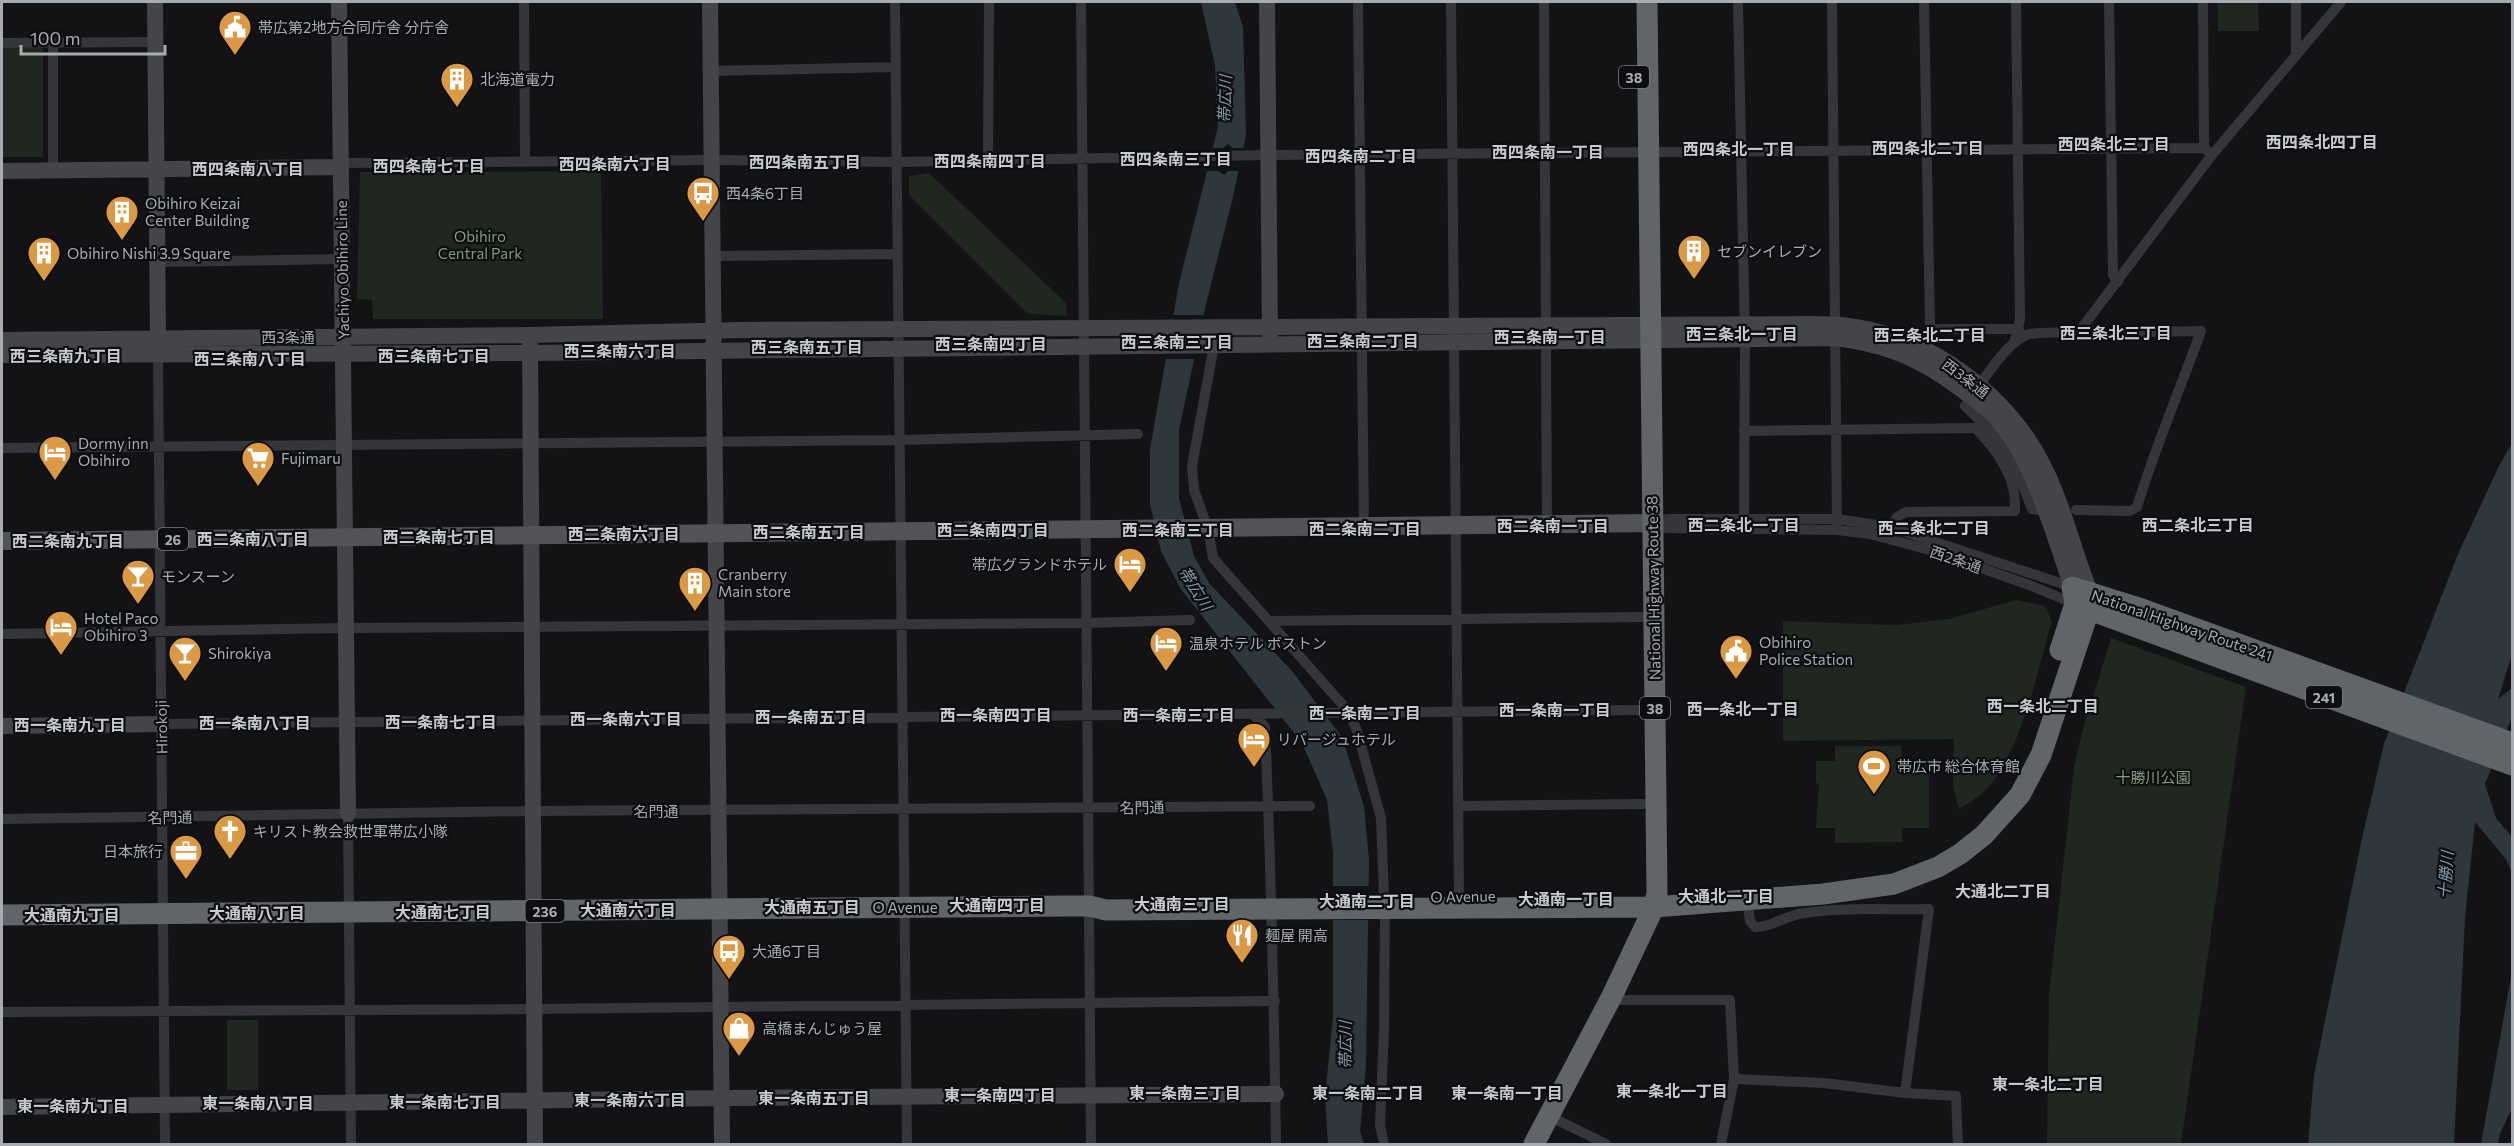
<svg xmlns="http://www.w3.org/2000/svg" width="2514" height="1146" font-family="Commissioner,'Noto Sans JP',sans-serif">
  <rect width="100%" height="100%" fill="#131315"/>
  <!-- green -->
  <path fill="#202620" d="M 2217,2 L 2258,2 L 2259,31 L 2218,31 Z
    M 2,48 L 43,48 L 43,157 L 2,157 Z
    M 601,171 L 603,319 L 373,319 L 372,300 L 357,299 L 360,172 Z
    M 929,173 L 1066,303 L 1067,316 L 1028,314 L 909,195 L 909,176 Z
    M 2016,600 L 2045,606 L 2052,621 C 2037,672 2022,750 1986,790 C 1979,797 1968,803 1959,809 L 1953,788 L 1954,739 L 1783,741 L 1783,621 L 1896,625 L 1949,619 Z
    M 2111,638 L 2246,687 L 2181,1144 L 2047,1144 L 2049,994 L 2074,767 L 2083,729 Z
    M 1835,746 L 1901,746 L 1902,760 L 1929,760 L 1929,828 L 1902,828 L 1902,842 L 1835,843 L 1835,828 L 1816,828 L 1819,784 L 1816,783 L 1816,761 L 1835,761 Z
    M 227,1020 L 258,1020 L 258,1090 L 227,1090 Z"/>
  <!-- water -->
  <path fill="#2e373c" d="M 1201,2 L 1235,2 L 1243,27 L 1246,135 L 1232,201 L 1206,304 L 1179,430 L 1179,498 L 1194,556 L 1209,583 L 1292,671 L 1342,737 L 1364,806 L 1369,859 L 1366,1065 L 1360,1131 L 1364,1144 L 1328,1144 L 1325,1098 L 1333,1016 L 1333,853 L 1327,800 L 1302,743 L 1180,588 L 1161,551 L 1150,504 L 1150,449 L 1179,283 L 1218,127 L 1215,66 Z
    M 2512,443 L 2512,654 L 2498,699 L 2512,688 L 2512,717 L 2485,784 L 2496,818 L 2512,837 L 2512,873 L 2506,859 L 2475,822 L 2465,917 L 2454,1144 L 2308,1144 L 2314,1075 L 2362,838 L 2384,744 L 2458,554 L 2499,466 Z
    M 2512,971 L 2512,1108 L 2500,1134 L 2498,1144 L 2481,1144 Z"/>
  <!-- pier -->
  <path fill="#131315" d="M 1228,144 L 1233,148 L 1247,148 L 1242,171 L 1228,171 L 1224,175 L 1218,171 L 1205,171 L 1210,148 L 1223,148 Z
    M 1170,315 L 1207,315 L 1198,359 L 1163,359 Z
    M 1330,886 L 1371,886 L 1371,920 L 1330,920 Z"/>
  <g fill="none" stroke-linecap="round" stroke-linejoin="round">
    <!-- street -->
    <path stroke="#353639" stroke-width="10" d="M 524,2 L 525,162
      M 895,2 L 907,1144
      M 1081,2 L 1091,1144
      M 1358,2 L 1364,527
      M 1451,2 L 1459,896
      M 1544,2 L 1547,525
      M 1738,2 L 1745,338 L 1744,519
      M 1832,2 L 1837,530
      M 2109,2 L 2113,275 L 2118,282
      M 2,43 L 155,42
      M 2296,55 L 2296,2
      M 711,71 L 896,67
      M 2212,155 L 2341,2
      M 988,159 L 989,2
      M 341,163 L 712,160 L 897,162 L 1268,155 L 2204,148
      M 53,170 L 53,43
      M 712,256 L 898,254
      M 156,262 L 342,259
      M 1930,329 L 2019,329
      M 2014,342 L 2020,320 L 2016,2
      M 1214,345 L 1192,466 L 1194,490 L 1208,529 L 1213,558 L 1349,712 L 1357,731 L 1381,818 L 1384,898
      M 1921,348 L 1930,329 L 1924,2
      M 158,350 L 165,1144
      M 1744,431 L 1975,428 C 1991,444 2008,466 2013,488 C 2015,495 2015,504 2015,511 L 1906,512 L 1897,517 L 1890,527
      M 2,448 L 900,440 L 1138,434
      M 2038,510 L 2032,509 L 2019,476 L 1994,434 L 1965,406 C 1979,387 2007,339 2030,334 C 2047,331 2064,335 2081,329 L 2212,155 L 2204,148 L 2203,2
      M 2076,510 L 2130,511 L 2137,507 C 2155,447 2180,390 2201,331 L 2100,333 L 2081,329
      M 1652,523 L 1667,528 L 1837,530 L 1870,534 L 1933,551 L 2032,586 L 2075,604
      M 1652,523 L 1667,519 L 1837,519 L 1890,527 L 2072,587
      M 1269,621 L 1643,617
      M 2,634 L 346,628 L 1086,623 L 1190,620
      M 1253,714 L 1265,727 C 1271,866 1274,1005 1276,1144
      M 161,724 L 1643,710
      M 1458,806 L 1643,804
      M 348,814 L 351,1144
      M 2,819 L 533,811 L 1310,806
      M 1747,900 L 1750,921 L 1755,927 C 1769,928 1787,915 1804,913 C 1845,907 1888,910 1929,909 L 1905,1093
      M 1612,996 L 1622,1000 L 1730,1000 L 1734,1079 L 1721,1144
      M 2,1012 L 535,1009 L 1275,1001
      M 1734,1079 L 1824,1083 L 1905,1093 L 1956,1096 L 1958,1144
      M 1549,1116 L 1606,1144
      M 1384,1144 L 1380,1126 L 1384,1030 L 1385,908"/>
    <!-- secondary -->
    <path stroke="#434549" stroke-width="16" d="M 155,2 L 158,337
      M 339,2 L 348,814
      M 710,2 L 722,1144
      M 1267,2 L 1270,337
      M 2,171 L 341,167
      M 2,340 L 530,335 L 739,330 L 1809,324 C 1825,324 1840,324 1855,327 C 1933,339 2006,394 2042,463 C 2063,503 2073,550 2090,592
      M 530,341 L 535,1144
      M 2,355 L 530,353 L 1836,338 C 1880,344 1910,354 1947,379 C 1963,391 1980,402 1994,416 C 2032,456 2054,535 2072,587
      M 2,726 L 161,724
      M 2,1107 L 722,1098 L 1276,1094"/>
    <!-- primary -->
    <path stroke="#515358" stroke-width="18" d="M 2,541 L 1652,523"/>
    <!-- highway -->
    <path stroke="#616469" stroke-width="21" d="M 2076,605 L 2512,765
      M 2060,650 L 2075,604 L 2072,587 L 2142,609 L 2512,743
      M 2,915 L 1069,906 L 1089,906 L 1106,910 L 1654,907 L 1823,894 L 1894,884 L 1938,867 L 1960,854 L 1984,835 L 2020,795 L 2041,755 L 2089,610 L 2090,592
      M 1534,1144 L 1612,996 L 1654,907 L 1657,893 L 1647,2"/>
  </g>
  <!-- icons -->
  <defs>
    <symbol id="civic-pin" viewBox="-11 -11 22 30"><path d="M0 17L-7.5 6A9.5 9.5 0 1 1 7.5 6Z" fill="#db9945" stroke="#0e0e10"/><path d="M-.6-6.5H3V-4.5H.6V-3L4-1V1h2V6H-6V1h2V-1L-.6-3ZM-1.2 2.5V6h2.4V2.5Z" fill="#fff"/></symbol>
    <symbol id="building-pin" viewBox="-11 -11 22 30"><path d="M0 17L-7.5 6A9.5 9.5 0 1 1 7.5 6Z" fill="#db9945" stroke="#0e0e10"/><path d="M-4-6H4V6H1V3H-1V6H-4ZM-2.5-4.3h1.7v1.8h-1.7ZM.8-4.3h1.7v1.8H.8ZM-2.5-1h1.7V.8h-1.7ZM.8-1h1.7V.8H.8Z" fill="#fff"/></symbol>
    <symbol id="bus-pin" viewBox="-11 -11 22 30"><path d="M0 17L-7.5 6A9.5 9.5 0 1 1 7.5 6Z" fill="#db9945" stroke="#0e0e10"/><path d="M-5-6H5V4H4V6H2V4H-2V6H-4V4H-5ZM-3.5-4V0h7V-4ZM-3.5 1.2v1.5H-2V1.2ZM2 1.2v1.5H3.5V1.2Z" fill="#fff"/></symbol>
    <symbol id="hotel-pin" viewBox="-11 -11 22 30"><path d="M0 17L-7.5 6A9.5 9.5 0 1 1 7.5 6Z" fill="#db9945" stroke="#0e0e10"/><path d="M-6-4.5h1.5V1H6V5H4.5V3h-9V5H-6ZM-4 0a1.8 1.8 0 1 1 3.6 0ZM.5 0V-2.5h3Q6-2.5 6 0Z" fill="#fff"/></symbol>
    <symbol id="supermarket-pin" viewBox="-11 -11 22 30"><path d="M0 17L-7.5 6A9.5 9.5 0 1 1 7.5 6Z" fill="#db9945" stroke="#0e0e10"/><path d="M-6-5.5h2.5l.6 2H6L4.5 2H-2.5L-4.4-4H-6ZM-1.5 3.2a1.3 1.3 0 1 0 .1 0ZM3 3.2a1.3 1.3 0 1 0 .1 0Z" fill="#fff"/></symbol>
    <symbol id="bar-pin" viewBox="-11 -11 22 30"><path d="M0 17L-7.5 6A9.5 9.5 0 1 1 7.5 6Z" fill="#db9945" stroke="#0e0e10"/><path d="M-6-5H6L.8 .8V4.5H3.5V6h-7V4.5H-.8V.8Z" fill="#fff"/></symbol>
    <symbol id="stadium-pin" viewBox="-11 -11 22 30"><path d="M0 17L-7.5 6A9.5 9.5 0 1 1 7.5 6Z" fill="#db9945" stroke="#0e0e10"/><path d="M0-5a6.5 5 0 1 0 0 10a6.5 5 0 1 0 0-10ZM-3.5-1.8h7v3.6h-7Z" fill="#fff"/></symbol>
    <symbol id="church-pin" viewBox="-11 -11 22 30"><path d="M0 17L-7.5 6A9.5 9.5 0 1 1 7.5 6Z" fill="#db9945" stroke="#0e0e10"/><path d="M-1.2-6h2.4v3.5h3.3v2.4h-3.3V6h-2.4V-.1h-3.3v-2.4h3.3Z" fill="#fff"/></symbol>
    <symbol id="office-pin" viewBox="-11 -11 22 30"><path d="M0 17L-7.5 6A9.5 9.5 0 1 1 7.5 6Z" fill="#db9945" stroke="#0e0e10"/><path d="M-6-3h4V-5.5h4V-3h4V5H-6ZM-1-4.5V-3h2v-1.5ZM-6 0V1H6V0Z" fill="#fff"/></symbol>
    <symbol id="restaurant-pin" viewBox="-11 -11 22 30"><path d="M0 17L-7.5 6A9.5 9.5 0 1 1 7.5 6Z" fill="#db9945" stroke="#0e0e10"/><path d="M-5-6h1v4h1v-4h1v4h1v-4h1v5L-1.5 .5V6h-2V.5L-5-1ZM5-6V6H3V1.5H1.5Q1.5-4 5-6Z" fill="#fff"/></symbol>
    <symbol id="shop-pin" viewBox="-11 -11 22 30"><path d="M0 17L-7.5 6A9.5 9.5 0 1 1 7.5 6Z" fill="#db9945" stroke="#0e0e10"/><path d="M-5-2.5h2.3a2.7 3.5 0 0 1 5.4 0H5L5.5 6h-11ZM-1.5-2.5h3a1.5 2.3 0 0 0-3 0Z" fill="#fff"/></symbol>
  </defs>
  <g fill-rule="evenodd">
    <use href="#civic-pin" x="216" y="8" width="38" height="52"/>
    <use href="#building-pin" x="438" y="60" width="38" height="52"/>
    <use href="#bus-pin" x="684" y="174" width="38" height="52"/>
    <use href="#building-pin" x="103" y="193" width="38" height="52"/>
    <use href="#building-pin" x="1675" y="232" width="38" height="52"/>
    <use href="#building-pin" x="25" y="234" width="38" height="52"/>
    <use href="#hotel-pin" x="36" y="433" width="38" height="52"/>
    <use href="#supermarket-pin" x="239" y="439" width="38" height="52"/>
    <use href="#hotel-pin" x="1111" y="545" width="38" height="52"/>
    <use href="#bar-pin" x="119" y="557" width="38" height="52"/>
    <use href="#building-pin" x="676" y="564" width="38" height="52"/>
    <use href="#hotel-pin" x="42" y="608" width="38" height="52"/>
    <use href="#hotel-pin" x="1147" y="624" width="38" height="52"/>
    <use href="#civic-pin" x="1717" y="632" width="38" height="52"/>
    <use href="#bar-pin" x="166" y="634" width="38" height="52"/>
    <use href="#hotel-pin" x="1235" y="720" width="38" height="52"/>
    <use href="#stadium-pin" x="1855" y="747" width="38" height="52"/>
    <use href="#church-pin" x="211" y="812" width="38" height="52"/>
    <use href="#office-pin" x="167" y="832" width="38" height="52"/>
    <use href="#restaurant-pin" x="1223" y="916" width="38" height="52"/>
    <use href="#bus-pin" x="710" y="932" width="38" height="52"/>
    <use href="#shop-pin" x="720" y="1009" width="38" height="52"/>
  </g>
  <g text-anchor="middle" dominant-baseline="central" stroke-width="4.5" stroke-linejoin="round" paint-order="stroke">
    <!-- shield labels -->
    <g fill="#0e0e10" stroke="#797d82" stroke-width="1.5">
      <rect x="1619" y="66" width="30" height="22" rx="4.5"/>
      <rect x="158" y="528" width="30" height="22" rx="4.5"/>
      <rect x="2306" y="686" width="36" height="22" rx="4.5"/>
      <rect x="1640" y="697" width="30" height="22" rx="4.5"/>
      <rect x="525.5" y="900" width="39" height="22" rx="4.5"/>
    </g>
    <g font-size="14" font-weight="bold" fill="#a7acb3">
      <text x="1634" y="77">38</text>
      <text x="173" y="539">26</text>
      <text x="2324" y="697">241</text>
      <text x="1655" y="708">38</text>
      <text x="545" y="911">236</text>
    </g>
    <!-- poi labels -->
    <g font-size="15" fill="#a7acb3" stroke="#0e0e10" text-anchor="start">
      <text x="258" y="27">帯広第2地方合同庁舎 分庁舎</text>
      <text x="480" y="79">北海道電力</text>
      <text x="726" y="193">西4条6丁目</text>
      <text x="145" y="203">Obihiro Keizai<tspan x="145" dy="17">Center Building</tspan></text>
      <text x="1717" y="251">セブンイレブン</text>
      <text x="67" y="253">Obihiro Nishi 3.9 Square</text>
      <text x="78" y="443">Dormy inn<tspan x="78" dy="17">Obihiro</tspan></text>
      <text x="281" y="458">Fujimaru</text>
      <text x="1107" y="564" text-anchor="end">帯広グランドホテル</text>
      <text x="718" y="574">Cranberry<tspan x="718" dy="17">Main store</tspan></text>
      <text x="161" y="576">モンスーン</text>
      <text x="84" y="618">Hotel Paco<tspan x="84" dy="17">Obihiro 3</tspan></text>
      <text x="1759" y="642">Obihiro<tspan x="1759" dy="17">Police Station</tspan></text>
      <text x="1189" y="643">温泉ホテル ボストン</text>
      <text x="208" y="653">Shirokiya</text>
      <text x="1277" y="739">リバージュホテル</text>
      <text x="1897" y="766">帯広市 総合体育館</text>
      <text x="253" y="831">キリスト教会救世軍帯広小隊</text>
      <text x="163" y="851" text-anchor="end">日本旅行</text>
      <text x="1265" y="935">麺屋 開高</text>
      <text x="752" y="951">大通6丁目</text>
      <text x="762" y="1028">高橋まんじゅう屋</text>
    </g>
    <!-- park labels -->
    <g font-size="15" fill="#819c80" stroke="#0e0e10">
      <text x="480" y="236">Obihiro<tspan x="480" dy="17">Central Park</tspan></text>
      <text x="2153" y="777">十勝川公園</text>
    </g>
    <!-- street labels -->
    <g font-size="15" fill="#a7acb3" stroke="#0e0e10">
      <text transform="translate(342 270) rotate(-91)">Yachiyo Obihiro Line</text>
      <text x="288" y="337">西3条通</text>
      <text transform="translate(1966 378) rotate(37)">西3条通</text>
      <text transform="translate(1956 559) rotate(19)">西2条通</text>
      <text transform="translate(1653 588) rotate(-91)">National Highway Route 38</text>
      <text transform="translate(2182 625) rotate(19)">National Highway Route 241</text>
      <text transform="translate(161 727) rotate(-91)">Hirokoji</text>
      <text transform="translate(1142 807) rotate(-1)">名門通</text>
      <text x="656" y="811">名門通</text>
      <text transform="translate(170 817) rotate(-1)">名門通</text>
      <text transform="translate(1463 896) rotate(-1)">O Avenue</text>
      <text x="905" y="907">O Avenue</text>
    </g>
    <!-- water labels -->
    <g font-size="16" font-style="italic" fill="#819baa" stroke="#0e0e10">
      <text transform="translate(1224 99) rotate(-88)">帯広川</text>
      <text transform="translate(1196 588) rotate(58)">帯広川</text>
      <text transform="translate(2445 875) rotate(-86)">十勝川</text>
      <text transform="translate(1344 1045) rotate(-90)">帯広川</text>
    </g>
    <!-- neighbourhood labels -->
    <g font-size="16" font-weight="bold" fill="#c7cad0" stroke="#0e0e10">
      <text x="2322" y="141">西四条北四丁目</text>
      <text x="2114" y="143">西四条北三丁目</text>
      <text x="1928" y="147">西四条北二丁目</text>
      <text x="1739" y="148">西四条北一丁目</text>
      <text x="1548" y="151">西四条南一丁目</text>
      <text x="1361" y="155">西四条南二丁目</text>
      <text x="1176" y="158">西四条南三丁目</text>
      <text x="990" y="160">西四条南四丁目</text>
      <text x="805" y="161">西四条南五丁目</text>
      <text x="615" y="163">西四条南六丁目</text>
      <text x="429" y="165">西四条南七丁目</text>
      <text x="248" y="168">西四条南八丁目</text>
      <text x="2116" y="332">西三条北三丁目</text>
      <text x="1742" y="333">西三条北一丁目</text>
      <text x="1930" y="334">西三条北二丁目</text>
      <text x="1550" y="336">西三条南一丁目</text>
      <text x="1363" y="340">西三条南二丁目</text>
      <text x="1177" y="341">西三条南三丁目</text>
      <text x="991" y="343">西三条南四丁目</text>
      <text x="807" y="346">西三条南五丁目</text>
      <text x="620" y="350">西三条南六丁目</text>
      <text x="66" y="355">西三条南九丁目</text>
      <text x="434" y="355">西三条南七丁目</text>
      <text x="250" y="358">西三条南八丁目</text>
      <text x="1744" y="524">西二条北一丁目</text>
      <text x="2198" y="524">西二条北三丁目</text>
      <text x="1553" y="525">西二条南一丁目</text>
      <text x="1934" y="527">西二条北二丁目</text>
      <text x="1365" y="528">西二条南二丁目</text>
      <text x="993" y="529">西二条南四丁目</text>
      <text x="1178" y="529">西二条南三丁目</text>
      <text x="809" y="531">西二条南五丁目</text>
      <text x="624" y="533">西二条南六丁目</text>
      <text x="439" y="536">西二条南七丁目</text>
      <text x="253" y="538">西二条南八丁目</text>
      <text x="68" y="540">西二条南九丁目</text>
      <text x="2043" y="705">西一条北二丁目</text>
      <text x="1743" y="708">西一条北一丁目</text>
      <text x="1555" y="709">西一条南一丁目</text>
      <text x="1365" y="712">西一条南二丁目</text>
      <text x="996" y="714">西一条南四丁目</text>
      <text x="1179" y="714">西一条南三丁目</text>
      <text x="811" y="716">西一条南五丁目</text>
      <text x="626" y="718">西一条南六丁目</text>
      <text x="441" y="721">西一条南七丁目</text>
      <text x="255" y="722">西一条南八丁目</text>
      <text x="70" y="724">西一条南九丁目</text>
      <text x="2003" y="890">大通北二丁目</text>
      <text x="1726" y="895">大通北一丁目</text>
      <text x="1566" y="898">大通南一丁目</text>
      <text x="1367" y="900">大通南二丁目</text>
      <text x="1182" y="903">大通南三丁目</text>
      <text x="997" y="904">大通南四丁目</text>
      <text x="812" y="906">大通南五丁目</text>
      <text x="628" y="909">大通南六丁目</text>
      <text x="443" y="911">大通南七丁目</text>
      <text x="257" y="912">大通南八丁目</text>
      <text x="72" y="914">大通南九丁目</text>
      <text x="2048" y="1083">東一条北二丁目</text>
      <text x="1672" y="1090">東一条北一丁目</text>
      <text x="1185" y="1092">東一条南三丁目</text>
      <text x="1368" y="1092">東一条南二丁目</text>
      <text x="1507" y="1092">東一条南一丁目</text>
      <text x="1000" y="1094">東一条南四丁目</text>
      <text x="814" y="1097">東一条南五丁目</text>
      <text x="630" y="1099">東一条南六丁目</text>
      <text x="445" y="1101">東一条南七丁目</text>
      <text x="258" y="1102">東一条南八丁目</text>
      <text x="73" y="1105">東一条南九丁目</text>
    </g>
  </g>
  <!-- border -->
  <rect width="2514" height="1146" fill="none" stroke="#a7acb3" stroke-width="6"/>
  <!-- scale -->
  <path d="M21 45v9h144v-9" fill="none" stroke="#a7acb3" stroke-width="3"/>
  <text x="30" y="45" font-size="18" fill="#a7acb3" stroke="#0e0e10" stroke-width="4.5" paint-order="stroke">100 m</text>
</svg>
